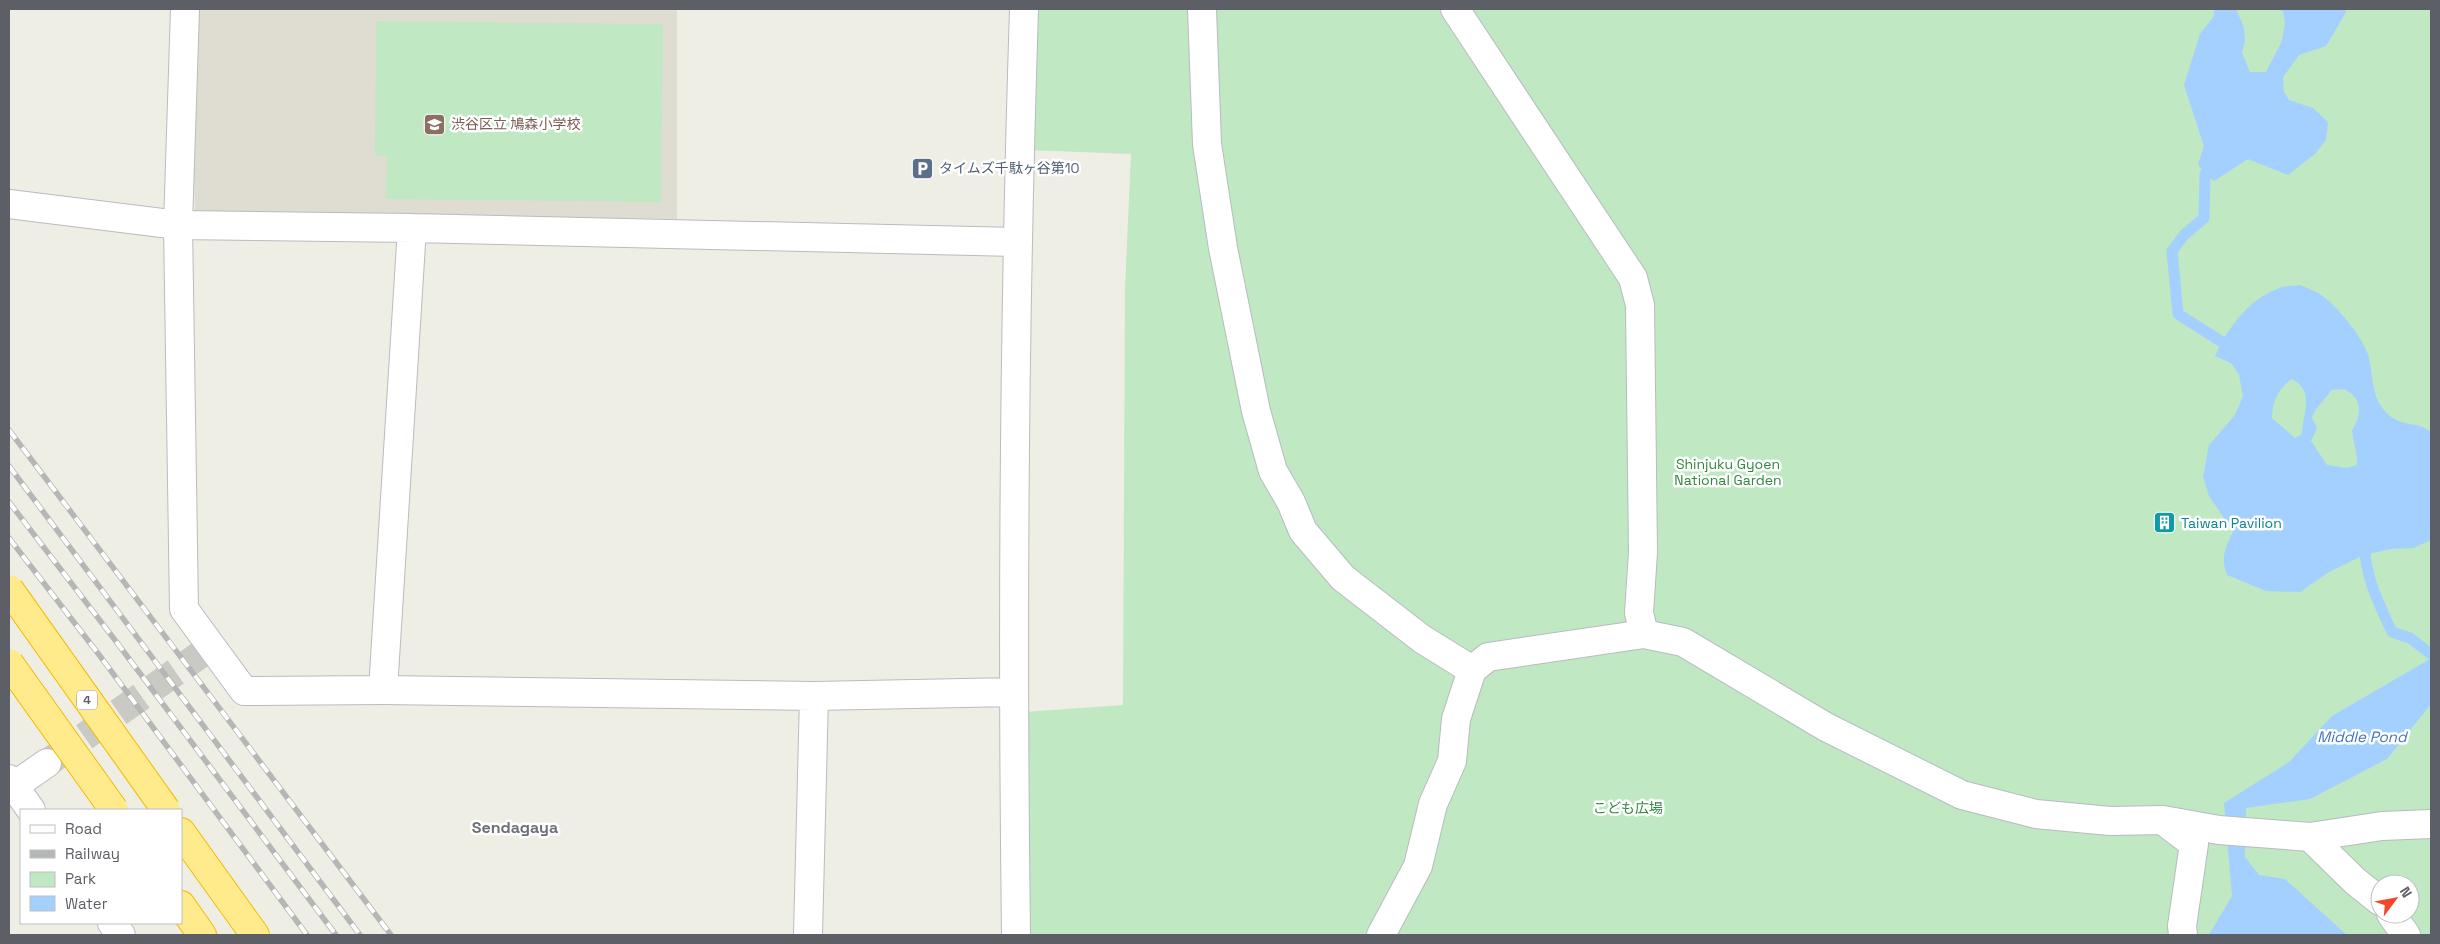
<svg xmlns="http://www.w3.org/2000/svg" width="2440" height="944" font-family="'Space Grotesk','Noto Sans JP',sans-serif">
  <rect width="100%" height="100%" fill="#efeee4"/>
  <!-- education -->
  <path fill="#dfddd2" d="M 192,9 L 677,9 L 677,219 L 195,212 L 190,37 Z"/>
  <!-- green -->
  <path fill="#bfe8c3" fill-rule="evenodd" d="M 1034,9 L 2431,9 L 2431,935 L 1029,935 L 1025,712 L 1123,705 L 1125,289 L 1131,154 L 1028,150 ZM 2380,884 L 2410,884 L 2410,914 L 2380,914 Z
    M 376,21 L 663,24 L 661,202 L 386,199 L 387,156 L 375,155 Z"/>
  <!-- water -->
  <path fill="#a4d0ff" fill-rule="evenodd" d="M 2214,9 L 2236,9 L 2244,28 L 2245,41 L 2242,53 L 2250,72 L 2266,72 L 2281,43 L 2285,24 L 2283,11 L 2278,9 L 2345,9 L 2346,12 L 2326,46 L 2299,55 L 2283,77 L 2284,92 L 2289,100 L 2313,108 L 2328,122 L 2326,140 L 2316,153 L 2288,175 L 2248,159 L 2214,181 L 2205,174 L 2198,164 L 2204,146 L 2184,85 L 2200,34 L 2214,16 Z
    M 2300,285 C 2307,288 2315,291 2321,295 C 2337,306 2362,336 2368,355 C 2374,374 2370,394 2384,410 C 2399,429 2418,420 2431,432 L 2431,540 L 2413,548 L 2391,549 L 2364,555 L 2329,572 L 2300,592 L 2266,591 L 2227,575 C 2220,557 2226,547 2233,531 L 2209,496 L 2203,477 L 2209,445 L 2235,415 L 2243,396 L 2239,375 L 2231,363 L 2215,356 C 2228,328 2248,300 2277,289 C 2283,286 2293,286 2300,285 ZM 2292,379 C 2316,392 2302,414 2302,434 L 2295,438 L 2272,418 C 2272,402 2278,388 2292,379 ZM 2344,389 C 2363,398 2362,415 2352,430 C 2353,443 2358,452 2357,465 L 2347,468 L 2327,465 L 2311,441 L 2317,428 L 2312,418 C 2314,408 2325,401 2331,390 Z
    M 2430,659 L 2431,704 L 2387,759 L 2310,799 L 2246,808 L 2245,857 L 2259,875 L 2285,879 L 2347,935 L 2209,935 L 2232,896 L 2224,803 L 2289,762 L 2332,716 Z"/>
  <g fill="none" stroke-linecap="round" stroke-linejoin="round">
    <!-- stream -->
    <path stroke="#a4d0ff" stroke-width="11" d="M 2205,174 L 2204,218 L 2184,235 L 2172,251 L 2178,314 L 2222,342 L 2237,343
      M 2365,541 C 2363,573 2379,604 2392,632 L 2410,638 L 2431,654"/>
    <!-- minor-tunnel -->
    <path stroke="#cacac4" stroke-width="28" stroke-dasharray="28 14" stroke-linecap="butt" d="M 50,761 L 211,647"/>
    <defs>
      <path id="pedestrian" d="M 1202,9 L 1207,144 L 1223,248 L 1256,411 L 1273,471 L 1291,502 L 1303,531 L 1343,578 L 1422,639 L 1472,670 L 1456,719 L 1452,761 L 1433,804 L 1418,866 L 1381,935
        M 1472,670 L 1488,657 L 1644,634 L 1683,642 L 1826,727 L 1962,795 L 2036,814 L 2110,821 L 2163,820 L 2219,830 L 2310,837 L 2382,826 L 2431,824
        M 2165,822 L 2194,844 L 2182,926 L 2183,935
        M 2310,837 L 2355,881 L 2380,901
        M 2391,914 L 2406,935"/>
      <path id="minor" d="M 185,9 L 178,225 L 184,609 L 244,691 L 383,690 L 814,696 L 1013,692
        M 1455,9 L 1633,278 L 1640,305 L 1643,552 L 1639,613 L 1644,634
        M 9,204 L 178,225 L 412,228 L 1016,242
        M 383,690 L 412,228
        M 14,786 L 47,763
        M 808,935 L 814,696
        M 1016,935 C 1012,626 1014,318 1024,9"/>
      <path id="secondary" d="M 9,779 L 31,810
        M 112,923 L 121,935"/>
      <path id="motorway" d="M 181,832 L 255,935
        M 181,905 L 202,935"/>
    </defs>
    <!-- pedestrian casing -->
    <use href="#pedestrian" stroke="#b9bbc1" stroke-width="30"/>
    <!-- minor casing -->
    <use href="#minor" stroke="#b9bbc1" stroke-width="30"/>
    <!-- secondary casing -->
    <use href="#secondary" stroke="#b9bcc3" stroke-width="30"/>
    <!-- motorway casing -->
    <use href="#motorway" stroke="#f3bb00" stroke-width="30"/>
    <!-- pedestrian -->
    <use href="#pedestrian" stroke="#fff" stroke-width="28"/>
    <!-- minor -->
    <use href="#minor" stroke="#fff" stroke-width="28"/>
    <!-- secondary -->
    <use href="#secondary" stroke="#fff" stroke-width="28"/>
    <!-- motorway -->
    <use href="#motorway" stroke="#ffeb8b" stroke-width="28"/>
    <defs>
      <path id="rail" d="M 9,430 L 391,935
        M 9,466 L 360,935
        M 9,502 L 118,644 L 336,935
        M 9,538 L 100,656 L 307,935"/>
    </defs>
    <!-- rail casing -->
    <use href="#rail" stroke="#b5b6b6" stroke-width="5.5"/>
    <!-- rail -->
    <use href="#rail" stroke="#fff" stroke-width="4" stroke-dasharray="11" stroke-linecap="butt"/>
    <defs>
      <path id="motorway-bridge" d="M 9,589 L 166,810
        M 9,663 L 114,810"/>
    </defs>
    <!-- motorway-bridge casing -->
    <use href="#motorway-bridge" stroke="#f3bb00" stroke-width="30" stroke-linecap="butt"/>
    <!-- motorway-bridge -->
    <use href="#motorway-bridge" stroke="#ffeb8b" stroke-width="28"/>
  </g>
  <!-- icons -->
  <defs>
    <symbol id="school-square" viewBox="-11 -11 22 22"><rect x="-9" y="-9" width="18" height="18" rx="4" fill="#8d6e63" stroke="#fff"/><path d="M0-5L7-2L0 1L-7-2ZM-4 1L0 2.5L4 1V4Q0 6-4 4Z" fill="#fff"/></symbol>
    <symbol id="parking-square" viewBox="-11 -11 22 22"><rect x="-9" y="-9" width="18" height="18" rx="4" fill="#5c6f8a" stroke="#fff"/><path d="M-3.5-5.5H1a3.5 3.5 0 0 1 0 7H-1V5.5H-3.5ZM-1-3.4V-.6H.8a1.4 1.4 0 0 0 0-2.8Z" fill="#fff"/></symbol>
    <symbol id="building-square" viewBox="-11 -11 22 22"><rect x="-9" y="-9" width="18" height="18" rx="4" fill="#0f9aa8" stroke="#fff"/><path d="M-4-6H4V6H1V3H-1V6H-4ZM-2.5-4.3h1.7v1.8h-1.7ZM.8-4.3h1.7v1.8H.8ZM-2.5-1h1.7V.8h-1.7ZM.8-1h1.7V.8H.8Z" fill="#fff"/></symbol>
  </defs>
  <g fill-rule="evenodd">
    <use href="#school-square" x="422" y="112" width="25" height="25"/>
    <use href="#parking-square" x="910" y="156" width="25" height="25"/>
    <use href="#building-square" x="2152" y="510" width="25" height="25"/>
  </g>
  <g text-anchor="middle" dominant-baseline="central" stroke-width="5" stroke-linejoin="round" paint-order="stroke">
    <!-- shield labels -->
    <rect fill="#fff" stroke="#8d8f93" stroke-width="1" x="77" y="690.5" width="20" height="19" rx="4"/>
    <g font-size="12" font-weight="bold" fill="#5c5f65">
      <text x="87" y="700">4</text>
    </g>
    <!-- education labels -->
    <g font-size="14" fill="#785e54" stroke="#fff" text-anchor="start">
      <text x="451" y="124">渋谷区立 鳩森小学校</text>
    </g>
    <!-- service labels -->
    <g font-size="14" fill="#4e5e75" stroke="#fff" text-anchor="start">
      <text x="939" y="168">タイムズ千駄ヶ谷第10</text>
    </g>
    <!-- park labels -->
    <g font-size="14" fill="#31873d" stroke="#fff">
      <text x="1728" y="464">Shinjuku Gyoen<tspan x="1728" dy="16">National Garden</tspan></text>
      <text x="1628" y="808">こども広場</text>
    </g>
    <!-- culture labels -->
    <g font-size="14" fill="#0d838f" stroke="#fff" text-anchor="start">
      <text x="2181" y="523">Taiwan Pavilion</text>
    </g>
    <!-- water labels -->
    <g font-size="15" font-style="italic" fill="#3f73bf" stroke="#fff">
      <text x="2362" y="736">Middle Pond</text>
    </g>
    <!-- quarter labels -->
    <g font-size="16" font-weight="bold" fill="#6d7177" stroke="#fff">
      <text x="515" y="827">Sendagaya</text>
    </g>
  </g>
  <!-- border -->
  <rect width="2440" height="944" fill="none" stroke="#5c5f65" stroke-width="20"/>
  <!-- legend -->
  <rect x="20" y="809" width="162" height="115" fill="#ffffff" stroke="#bebfc1"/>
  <rect x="30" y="825" width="25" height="8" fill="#ffffff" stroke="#bebfc1"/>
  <text x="65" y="834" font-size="15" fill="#5c5f65">Road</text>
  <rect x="30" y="850" width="25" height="8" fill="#b5b6b6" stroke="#bebfc1"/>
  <text x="65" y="859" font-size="15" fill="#5c5f65">Railway</text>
  <rect x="30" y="872" width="25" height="15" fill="#bfe8c3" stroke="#bebfc1"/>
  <text x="65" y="884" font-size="15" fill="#5c5f65">Park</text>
  <rect x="30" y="896" width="25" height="15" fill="#a4d0ff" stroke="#bebfc1"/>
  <text x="65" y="909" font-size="15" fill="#5c5f65">Water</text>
  <!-- north arrow -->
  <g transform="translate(2395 899) rotate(58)"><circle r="24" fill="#ffffff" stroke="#bebfc1"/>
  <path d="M0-4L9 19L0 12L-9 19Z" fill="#f04829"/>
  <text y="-8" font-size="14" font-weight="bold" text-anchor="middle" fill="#5c5f65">N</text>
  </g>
</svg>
